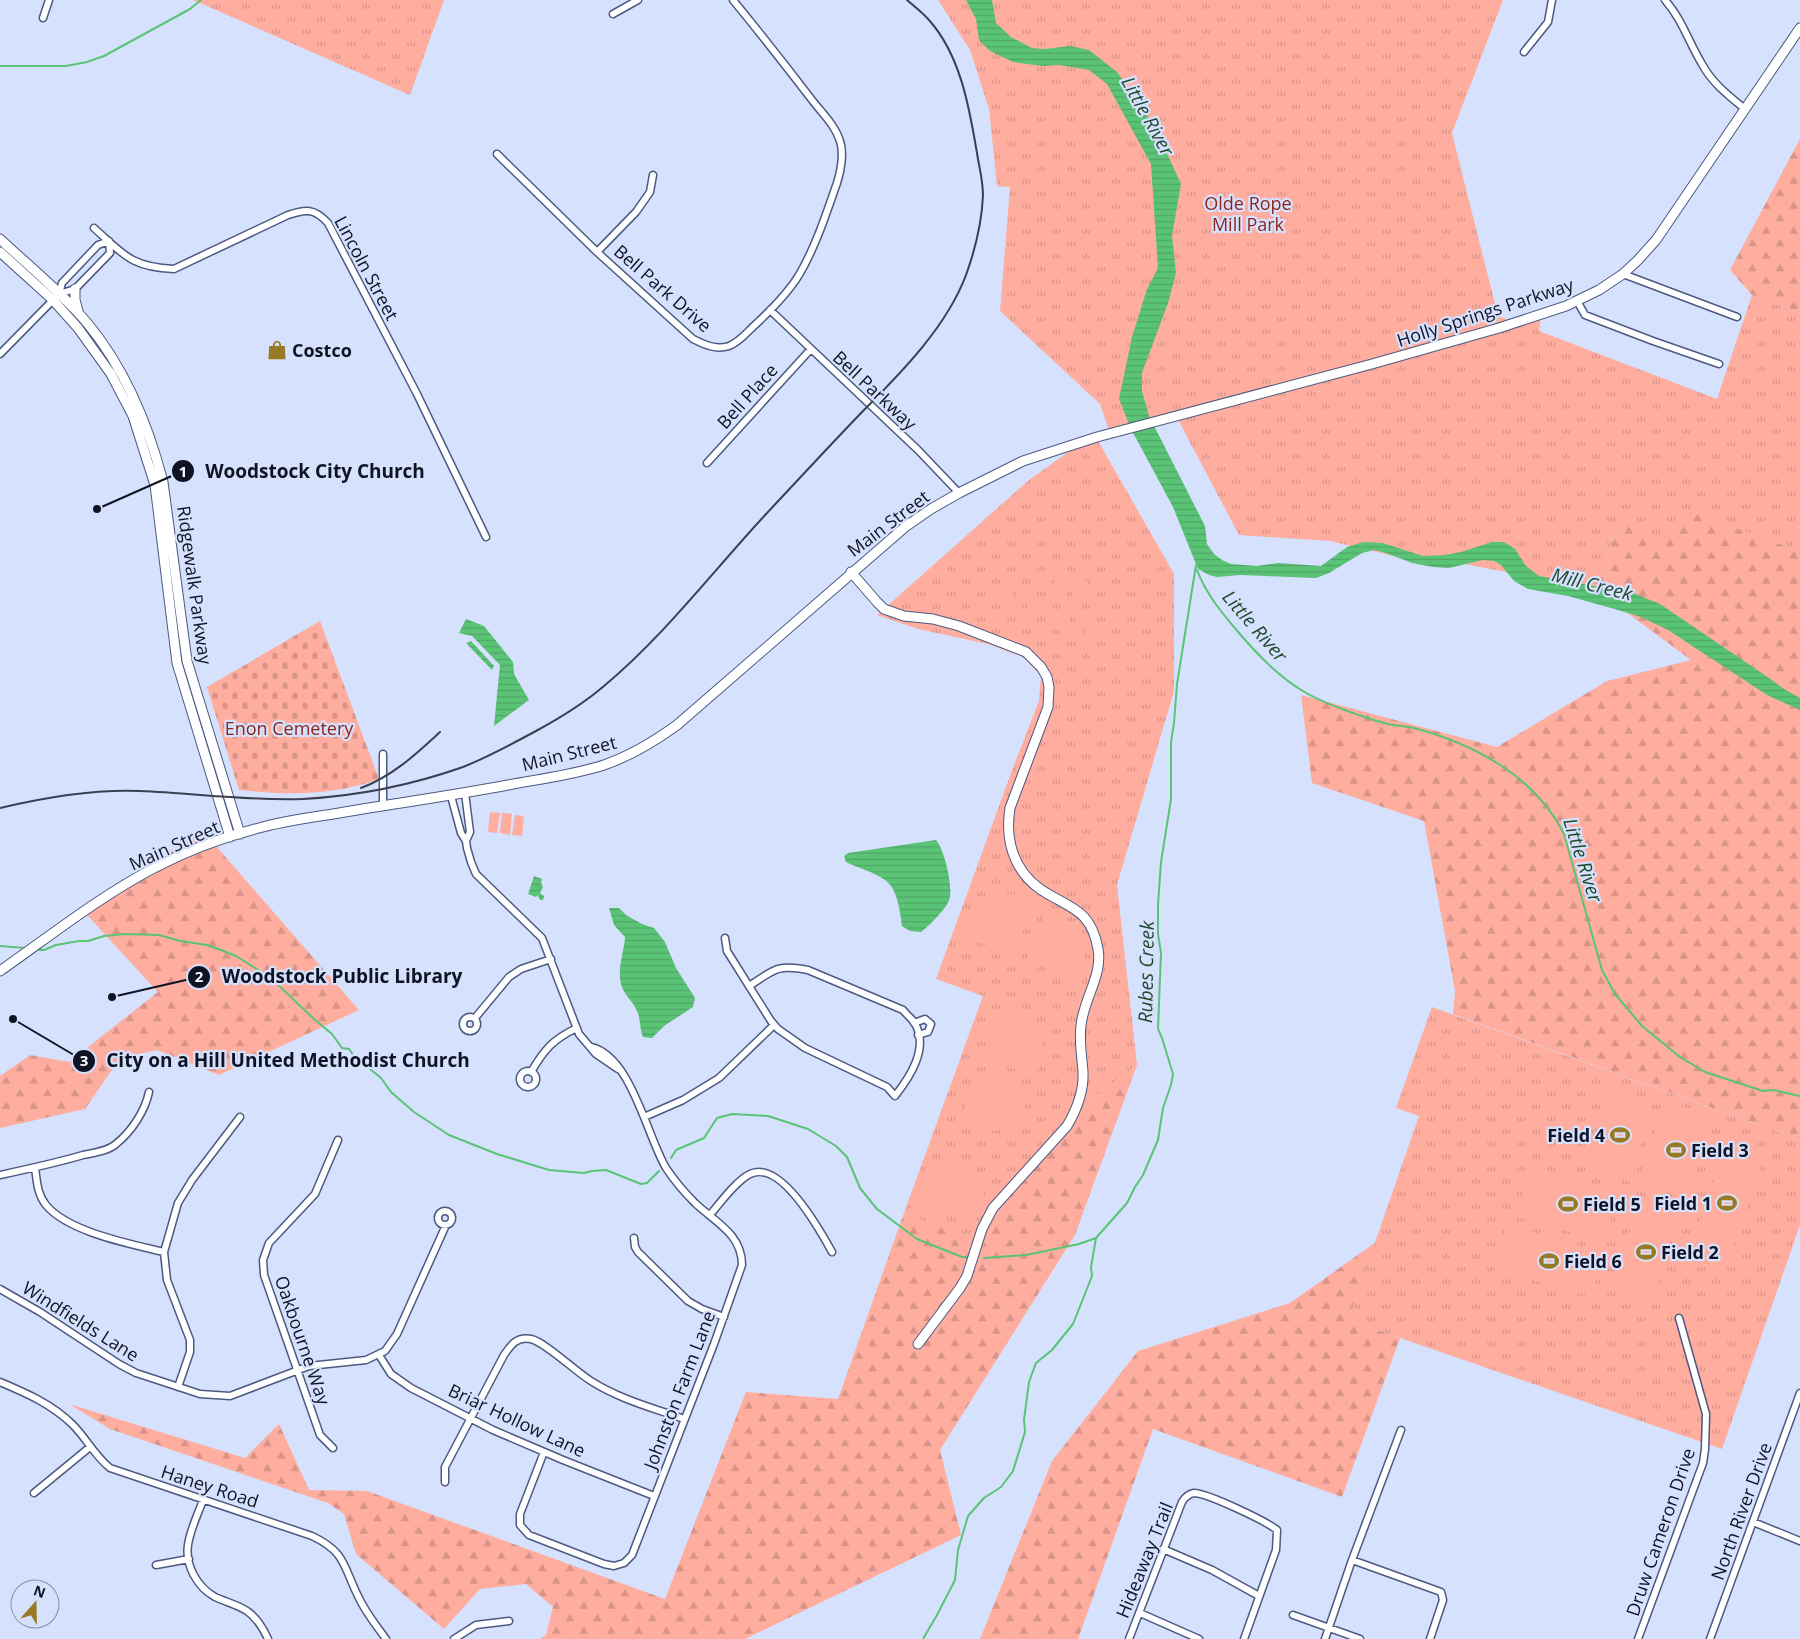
<svg xmlns="http://www.w3.org/2000/svg" width="1800" height="1639" font-family="'Open Sans',sans-serif">
  <defs>
    <pattern id="forest-firs" width="22" height="20" patternUnits="userSpaceOnUse" patternTransform="scale(1.25)"><rect width="22" height="20" fill="#fead9f"/><path d="M5 1l3.5 6h-7zM16 11l3.5 6h-7z" fill="#d89489"/></pattern>
    <pattern id="cemetery-stones" width="16" height="16" patternUnits="userSpaceOnUse" patternTransform="scale(1.25)"><rect width="16" height="16" fill="#fead9f"/><path d="M2 7V4a2 2 0 0 1 4 0v3zM10 15v-3a2 2 0 0 1 4 0v3z" fill="#d89489"/></pattern>
    <pattern id="park-tufts" width="24" height="20" patternUnits="userSpaceOnUse" patternTransform="scale(1.25)"><rect width="24" height="20" fill="#fead9f"/><path d="M3 7l-1-3M5 7V3M7 7l1-3M15 17l-1-3M17 17v-4M19 17l1-3" fill="none" stroke="#d89489"/></pattern>
    <pattern id="water-rules" width="6" height="5" patternUnits="userSpaceOnUse" patternTransform="scale(1.25)"><rect width="6" height="5" fill="#5ac376"/><path d="M0 2.5h6" fill="none" stroke="#4da766"/></pattern>
  </defs>
  <rect width="100%" height="100%" fill="#d6e1fd"/>
  <!-- forest -->
  <path fill="url(#forest-firs)" d="M 1800,139 L 1800,313 L 1752,295 L 1730,270 Z
    M 1682,508 L 1792,548 L 1800,525 L 1800,1140 L 1453,1014 L 1455,991 L 1424,821 L 1312,783 L 1301,695 L 1497,747 L 1607,681 L 1691,660 L 1595,589 L 1620,521 Z
    M 201,829 L 359,1010 L 219,1075 L 157,1050 L 120,1058 L 85,1109 L 0,1128 L 0,1076 L 30,1055 L 69,1062 L 158,992 L 87,915 Z
    M 1137,1065 L 1075,1235 L 940,1450 L 961,1535 L 745,1639 L 540,1639 L 546,1635 L 553,1607 L 526,1584 L 480,1589 L 444,1629 L 356,1554 L 344,1514 L 328,1503 L 110,1429 L 69,1404 L 245,1458 L 279,1424 L 309,1490 L 367,1491 L 665,1599 L 746,1392 L 838,1399 L 904,1213 L 984,1244 L 1005,1198 L 1072,1115 Z
    M 1376,1242 L 1348,1320 L 1400,1338 L 1342,1497 L 1153,1429 L 1078,1639 L 980,1639 L 1052,1461 L 1138,1351 L 1290,1303 Z"/>
  <!-- cemetery -->
  <path fill="url(#cemetery-stones)" d="M 320,621 L 379,779 C 331,796 288,795 239,790 L 207,687 Z"/>
  <!-- park -->
  <path fill="url(#park-tufts)" d="M 193,0 L 444,0 L 410,95 Z
    M 938,0 L 1503,0 L 1452,133 L 1498,316 L 1519,324 L 1541,317 L 1539,331 L 1717,399 L 1752,295 L 1800,313 L 1800,525 L 1792,548 L 1682,509 L 1670,539 L 1620,521 L 1595,589 L 1459,563 L 1445,568 L 1330,541 L 1239,535 L 1174,412 L 1109,430 L 1100,404 L 1000,311 L 1010,187 L 997,186 L 989,109 L 970,50 Z
    M 1094,434 L 1174,574 L 1174,691 L 1117,885 L 1137,1065 L 1072,1115 L 1005,1198 L 984,1245 L 904,1213 L 983,996 L 936,979 L 1014,765 L 1039,701 L 1041,676 L 1023,657 L 988,644 L 918,629 L 877,615 L 1029,480 Z
    M 1432,1007 L 1800,1140 L 1800,1225 L 1722,1449 L 1348,1320 L 1419,1116 L 1396,1108 Z"/>
  <!-- garden -->
  <path fill="#fead9f" d="M 1050,561 L 1058,565 L 1048,582 L 1041,578 Z
    M 1062,568 L 1070,572 L 1060,589 L 1052,585 Z
    M 1081,577 L 1088,582 L 1079,599 L 1071,594 Z
    M 1011,580 L 1018,585 L 1009,602 L 1001,597 Z
    M 1092,584 L 1100,588 L 1090,605 L 1083,601 Z
    M 1022,587 L 1030,591 L 1020,608 L 1013,604 Z
    M 1035,594 L 1043,599 L 1033,616 L 1025,611 Z
    M 1065,612 L 1072,616 L 1063,633 L 1055,629 Z
    M 1076,618 L 1084,623 L 1074,640 L 1067,635 Z
    M 1089,625 L 1097,630 L 1087,647 L 1079,643 Z
    M 490,812 L 500,813 L 497,833 L 488,832 Z
    M 502,813 L 512,814 L 510,835 L 500,833 Z
    M 515,815 L 524,816 L 522,836 L 512,835 Z
    M 999,893 L 1023,896 L 1032,900 L 1024,929 L 1014,956 L 960,935 C 969,912 975,902 999,893 Z
    M 1048,908 C 1076,919 1094,947 1081,977 L 1027,959 Z
    M 1002,1004 C 1038,1011 1051,1044 1036,1075 L 1007,1067 L 984,1059 L 983,1054 Z
    M 980,1072 L 1030,1092 C 1023,1126 991,1143 959,1124 L 976,1075 Z
    M 1609,1088 L 1653,1101 L 1631,1182 L 1586,1169 Z
    M 1663,1101 L 1713,1115 L 1688,1199 L 1639,1184 Z
    M 1723,1153 L 1761,1165 L 1731,1254 L 1694,1240 Z
    M 946,1156 L 989,1186 C 969,1221 944,1225 911,1202 L 941,1157 Z
    M 1531,1166 L 1619,1192 L 1604,1242 L 1516,1216 Z
    M 1638,1201 L 1678,1212 L 1653,1303 L 1613,1291 Z
    M 1506,1225 L 1603,1252 L 1591,1296 L 1494,1270 Z"/>
  <!-- water -->
  <path fill="url(#water-rules)" d="M 966,0 L 992,0 L 996,23 L 1011,37 L 1032,48 L 1044,49 L 1070,46 L 1089,50 L 1117,72 L 1139,102 L 1158,134 L 1181,184 L 1172,236 L 1176,273 L 1168,303 L 1142,373 L 1142,391 L 1149,416 L 1205,526 L 1207,544 L 1214,554 L 1222,560 L 1231,564 L 1257,566 L 1278,563 L 1321,566 L 1347,547 L 1363,542 L 1383,543 L 1423,556 L 1445,555 L 1461,552 L 1492,542 L 1504,542 L 1515,549 L 1526,566 L 1539,576 L 1633,593 L 1660,604 L 1769,678 L 1784,689 L 1800,698 L 1800,710 L 1767,695 L 1668,630 L 1641,617 L 1618,610 L 1568,596 L 1528,589 L 1514,581 L 1501,565 L 1494,561 L 1483,560 L 1449,568 L 1433,567 L 1412,563 L 1386,553 L 1374,550 L 1362,553 L 1329,573 L 1316,578 L 1240,575 L 1217,577 L 1209,575 L 1198,569 L 1173,507 L 1131,429 L 1119,399 L 1132,337 L 1147,289 L 1158,268 L 1151,164 L 1107,84 L 1089,70 L 1059,65 L 1043,66 L 1013,62 L 990,51 L 979,40 L 976,19 Z
    M 466,619 L 484,626 L 513,662 L 514,674 L 529,700 L 494,726 L 500,665 L 472,636 L 459,633 Z
    M 471,641 L 494,666 L 492,670 L 466,643 Z
    M 936,840 C 944,848 954,889 949,900 C 947,908 928,927 921,932 L 910,931 L 902,926 C 900,912 898,889 885,880 C 874,872 858,868 846,862 L 844,856 L 848,853 Z
    M 534,876 L 542,879 L 541,883 L 543,887 L 540,893 L 544,896 L 543,900 L 540,900 L 538,895 L 536,897 L 528,894 Z
    M 609,908 L 619,908 L 626,915 L 642,924 L 654,928 L 665,942 L 676,968 L 695,998 L 693,1007 L 664,1026 L 652,1038 L 643,1037 C 640,1030 640,1016 637,1011 C 633,1001 623,994 621,984 C 617,968 624,953 625,937 L 614,925 Z"/>
  <g fill="none" stroke-linecap="round" stroke-linejoin="round">
    <!-- stream -->
    <path stroke="#5ac376" stroke-width="2" d="M 0,66 L 66,66 L 87,62 L 104,56 L 190,9 L 201,0
      M 1197,570 C 1206,594 1222,613 1239,633 C 1258,655 1278,676 1303,691 C 1322,703 1365,718 1388,724 C 1396,726 1405,726 1414,728 C 1474,744 1535,776 1564,834 L 1602,970 L 1615,994 L 1642,1026 L 1680,1057 L 1705,1072 L 1763,1091 L 1773,1090 L 1800,1096
      M 0,946 L 26,948
      M 39,950 L 44,950 L 56,945 L 79,941 L 88,941 L 104,936 L 125,934 L 159,935 L 180,941 L 207,945 L 221,950 L 236,956 L 271,978 L 314,1019 L 332,1034 L 342,1048 L 349,1049 L 354,1056 L 381,1078 L 391,1092 L 414,1112 L 449,1135 L 497,1154 L 549,1170 L 584,1173 L 592,1171 L 606,1170 L 641,1184 L 647,1183 L 659,1171
      M 671,1158 L 676,1150 L 704,1138 L 717,1118 L 732,1114 L 768,1116 L 808,1129 L 836,1146 L 847,1157 L 860,1188 L 877,1209 L 917,1239 L 962,1257 L 967,1257
      M 984,1258 L 1026,1255 L 1079,1244 L 1096,1238
      M 923,1639 L 937,1615 L 955,1580 L 958,1550 L 968,1516 L 984,1498 L 1001,1487 L 1013,1471 L 1025,1432 L 1024,1420 L 1029,1382 L 1036,1363 L 1052,1350 L 1073,1324 L 1092,1276 L 1091,1267 L 1096,1238 L 1127,1203 L 1135,1187 L 1143,1175 L 1158,1140 L 1163,1108 L 1171,1085 L 1173,1074 L 1162,1038 L 1158,1029 L 1161,953 L 1158,934 L 1158,905 L 1161,862 L 1171,799 L 1171,742 L 1174,723 L 1177,684 L 1196,565 L 1198,565"/>
    <defs>
      <path id="street" d="M 1665,0 C 1682,19 1689,43 1702,64 C 1712,83 1729,96 1745,109
        M 613,14 L 638,0
        M 43,18 L 49,0
        M 1524,52 L 1548,22 L 1552,0
        M 497,154 L 597,252 L 693,339 C 705,345 716,350 729,346 C 740,342 748,331 756,324 C 771,310 788,293 799,275 C 816,246 826,214 837,183 C 841,171 844,153 840,141 C 835,125 822,113 812,100 C 786,66 760,33 733,0
        M 94,228 C 124,255 131,267 174,269 L 288,215 C 306,209 314,208 328,223 L 417,394 L 486,537
        M 597,252 L 636,212 L 650,192 L 653,175
        M 1623,274 L 1737,317
        M 1577,301 L 1585,315 L 1653,341 L 1719,364
        M 770,310 L 918,450 L 959,493
        M 0,354 L 59,294 L 62,283 L 98,245 L 109,241 L 110,253 L 75,289 L 59,294
        M 707,463 L 810,350
        M 465,793 L 470,832 L 466,841 L 467,848 L 471,862 L 476,874 L 542,938 L 579,1034 L 596,1054 L 618,1069
        M 451,796 L 461,833 L 466,841
        M 383,805 L 383,754
        M 725,938 L 727,951 L 771,1021 L 778,1029 L 805,1048 L 887,1087 L 895,1096 C 910,1077 930,1047 914,1022 C 911,1018 906,1014 903,1010 L 808,970 C 776,964 774,970 749,986
        M463 1024a7 7 0 1 1 14 0a7 7 0 1 1-14 0Z
        M 475,1018 L 509,977 L 521,969 L 551,959
        M 914,1023 L 925,1019 L 931,1024 L 928,1032 L 918,1035
        M520 1079a8 8 0 1 1 16 0a8 8 0 1 1-16 0Z
        M 531,1072 C 544,1050 553,1039 577,1028
        M 644,1117 L 683,1100 L 719,1078 L 774,1025
        M 35,1168 C 37,1181 37,1194 46,1205 C 68,1232 131,1244 164,1252
        M 0,1175 C 28,1169 56,1163 83,1155 C 94,1153 108,1151 116,1144 C 132,1131 145,1111 149,1092
        M438 1218a7 7 0 1 1 14 0a7 7 0 1 1-14 0Z
        M 710,1215 C 720,1203 736,1181 750,1174 C 781,1159 821,1232 832,1252
        M 634,1238 L 635,1247 L 638,1252 L 688,1301 L 702,1309 L 724,1317
        M 0,1289 L 40,1312 L 119,1364 L 136,1373 L 200,1394 L 230,1396 L 309,1366 L 366,1360 L 385,1351 L 397,1334 L 446,1225
        M 379,1355 L 391,1374 L 411,1388 L 493,1430 L 563,1460 L 654,1496
        M 0,1382 C 26,1393 52,1404 73,1425 C 86,1438 95,1456 110,1468 L 312,1536 C 346,1552 343,1566 358,1596 C 365,1612 376,1625 386,1639
        M 178,1387 L 190,1352 L 190,1340 L 167,1280 L 164,1252 L 178,1203 L 192,1180 L 240,1117
        M 333,1448 L 320,1435 L 264,1275 L 263,1260 L 269,1243 L 315,1194 L 338,1140
        M 544,1452 L 520,1514 L 520,1525 L 529,1535 L 604,1564 L 614,1566 L 624,1563 L 632,1555 L 714,1344 L 742,1265 C 742,1234 715,1222 695,1203 C 685,1193 674,1180 666,1168 C 647,1136 631,1056 591,1047
        M 445,1482 L 445,1467 L 504,1355 C 511,1345 517,1336 531,1339 C 545,1342 576,1372 591,1381 C 619,1399 653,1408 684,1419
        M 34,1493 L 90,1447
        M 203,1500 C 198,1514 190,1530 188,1545 C 185,1565 197,1587 215,1597 C 226,1602 238,1605 247,1611 C 257,1618 263,1628 268,1639
        M 1753,1522 L 1800,1541
        M 1163,1549 L 1212,1570 L 1259,1596
        M 1352,1560 L 1441,1592 L 1443,1600 L 1430,1639
        M 156,1565 L 189,1559
        M 1140,1613 L 1199,1639
        M 1293,1615 L 1360,1639
        M 454,1639 L 476,1625 L 509,1621
        M 1129,1639 L 1182,1502 C 1185,1497 1188,1494 1194,1493 C 1207,1493 1266,1521 1277,1530 L 1276,1550 L 1244,1639
        M 1325,1639 L 1352,1560 L 1401,1430
        M 1638,1639 L 1703,1463 L 1705,1449 L 1706,1414 L 1679,1318
        M 1710,1639 L 1800,1393"/>
      <path id="secondary" d="M 0,239 C 30,267 62,293 88,324 C 126,370 148,424 163,482 L 187,661 L 240,834
        M 0,252 L 53,300 L 78,328 L 111,374 L 133,416 L 155,485 L 177,663 L 230,837
        M 75,289 L 75,300 L 78,311
        M 851,572 L 877,602 L 884,609 L 904,616 L 933,619 L 959,626 L 1026,652 L 1041,667 L 1047,677 L 1049,687 L 1048,707 L 1010,808 C 1005,839 1013,870 1040,889 C 1068,908 1091,908 1098,949 C 1103,975 1083,1000 1081,1026 C 1079,1042 1082,1057 1083,1072 C 1084,1092 1077,1109 1067,1126 L 993,1208 L 982,1229 L 967,1276 L 960,1288 L 918,1344
        M 0,971 C 50,936 99,897 154,868 C 186,851 223,837 259,828 C 283,821 308,818 333,814 C 391,804 450,796 508,785 C 540,779 573,775 604,765 C 630,756 655,741 677,725 L 905,527 L 931,509 L 959,493 L 1023,461 L 1097,437 L 1372,364 L 1499,328 L 1566,306 L 1599,290 L 1623,274 L 1638,260 L 1656,240 L 1800,28"/>
    </defs>
    <!-- street casing -->
    <use href="#street" stroke="#4c5981" stroke-width="9"/>
    <!-- secondary casing -->
    <use href="#secondary" stroke="#4c5981" stroke-width="11"/>
    <!-- street -->
    <use href="#street" stroke="#fff" stroke-width="6"/>
    <!-- secondary -->
    <use href="#secondary" stroke="#fff" stroke-width="9"/>
    <!-- rail -->
    <path stroke="#3a4052" stroke-width="2" d="M 361,788 C 393,776 416,754 440,732
      M 0,808 C 46,797 93,789 140,791 C 194,793 249,801 303,799 C 357,796 412,785 463,767 C 488,757 512,744 536,731 C 560,718 583,704 604,686 C 665,635 713,571 767,513 C 799,479 831,444 864,410 C 902,372 947,326 966,275 C 975,250 982,222 983,195 C 983,183 980,170 978,159 C 970,112 962,57 929,20 C 923,13 915,7 907,0"/>
  </g>
  <!-- icons -->
  <defs>
    <symbol id="shop-bare" viewBox="-9 -9 18 18"><path d="M-5-2.5h2.3a2.7 3.5 0 0 1 5.4 0H5L5.5 6h-11ZM-1.5-2.5h3a1.5 2.3 0 0 0-3 0Z" fill="#977a23" stroke="#d6e1fd" stroke-width="2.5" paint-order="stroke"/></symbol>
    <symbol id="stadium-bare" viewBox="-9 -9 18 18"><path d="M0-5a6.5 5 0 1 0 0 10a6.5 5 0 1 0 0-10ZM-3.5-1.8h7v3.6h-7Z" fill="#977a23" stroke="#d6e1fd" stroke-width="2.5" paint-order="stroke"/></symbol>
  </defs>
  <g fill-rule="evenodd">
    <use href="#shop-bare" x="263" y="336" width="28" height="28"/>
    <use href="#stadium-bare" x="1606" y="1121" width="28" height="28"/>
    <use href="#stadium-bare" x="1662" y="1136" width="28" height="28"/>
    <use href="#stadium-bare" x="1713" y="1189" width="28" height="28"/>
    <use href="#stadium-bare" x="1554" y="1190" width="28" height="28"/>
    <use href="#stadium-bare" x="1632" y="1238" width="28" height="28"/>
    <use href="#stadium-bare" x="1535" y="1247" width="28" height="28"/>
  </g>
  <g text-anchor="middle" dominant-baseline="central" stroke-width="4.5" stroke-linejoin="round" paint-order="stroke">
    <!-- park labels -->
    <g font-size="18" fill="#8e251a" stroke="#d6e1fd">
      <text x="1248" y="203">Olde Rope<tspan x="1248" dy="21">Mill Park</tspan></text>
      <text x="289" y="728">Enon Cemetery</text>
    </g>
    <!-- street labels -->
    <g font-size="18" fill="#0f1424" stroke="#d6e1fd">
      <text transform="translate(367 268) rotate(62)">Lincoln Street</text>
      <text transform="translate(663 288) rotate(41)">Bell Park Drive</text>
      <text transform="translate(1485 312) rotate(-18)">Holly Springs Parkway</text>
      <text transform="translate(875 390) rotate(43)">Bell Parkway</text>
      <text transform="translate(747 396) rotate(-48)">Bell Place</text>
      <text transform="translate(888 523) rotate(-37)">Main Street</text>
      <text transform="translate(195 585) rotate(82)">Ridgewalk Parkway</text>
      <text transform="translate(569 753) rotate(-14)">Main Street</text>
      <text transform="translate(174 845) rotate(-24)">Main Street</text>
      <text transform="translate(81 1321) rotate(32)">Windfields Lane</text>
      <text transform="translate(303 1340) rotate(71)">Oakbourne Way</text>
      <text transform="translate(679 1390) rotate(-69)">Johnston Farm Lane</text>
      <text transform="translate(517 1420) rotate(25)">Briar Hollow Lane</text>
      <text transform="translate(210 1486) rotate(18)">Haney Road</text>
      <text transform="translate(1741 1511) rotate(-70)">North River Drive</text>
      <text transform="translate(1660 1532) rotate(-71)">Druw Cameron Drive</text>
      <text transform="translate(1144 1560) rotate(-68)">Hideaway Trail</text>
    </g>
    <!-- poi labels -->
    <g font-size="18" font-weight="bold" fill="#0f1424" stroke="#d6e1fd" text-anchor="start">
      <text x="292" y="350">Costco</text>
      <text x="1605" y="1135" text-anchor="end">Field 4</text>
      <text x="1691" y="1150">Field 3</text>
      <text x="1712" y="1203" text-anchor="end">Field 1</text>
      <text x="1583" y="1204">Field 5</text>
      <text x="1661" y="1252">Field 2</text>
      <text x="1564" y="1261">Field 6</text>
    </g>
    <!-- water labels -->
    <g font-size="19" font-style="italic" fill="#1f492a" stroke="#d6e1fd">
      <text transform="translate(1148 116) rotate(61)">Little River</text>
      <text transform="translate(1592 584) rotate(14)">Mill Creek</text>
      <text transform="translate(1255 626) rotate(49)">Little River</text>
      <text transform="translate(1583 860) rotate(72)">Little River</text>
      <text transform="translate(1146 972) rotate(-89)">Rubes Creek</text>
    </g>
  </g>
  <!-- callouts -->
  <path fill="none" stroke="#0f1424" stroke-width="2" d="M97 509L183 471M112 997L199 977M13 1019L84 1061"/>
  <g fill="#0f1424" stroke="#d6e1fd" stroke-width="2">
    <circle cx="97" cy="509" r="5"/>
    <circle cx="112" cy="997" r="5"/>
    <circle cx="13" cy="1019" r="5"/>
    <circle cx="183" cy="471" r="12"/>
    <circle cx="199" cy="977" r="12"/>
    <circle cx="84" cy="1061" r="12"/>
  </g>
  <g font-size="15" text-anchor="middle" font-weight="bold" fill="#fff">
    <text x="183" y="477">1</text>
    <text x="199" y="982">2</text>
    <text x="84" y="1066">3</text>
  </g>
  <g font-size="19" text-anchor="middle" font-weight="bold" fill="#0f1424" stroke="#d6e1fd" stroke-width="4.5" stroke-linejoin="round" paint-order="stroke">
    <text x="315" y="478">Woodstock City Church</text>
    <text x="342" y="983">Woodstock Public Library</text>
    <text x="288" y="1067">City on a Hill United Methodist Church</text>
  </g>
  <!-- north arrow -->
  <g transform="translate(35 1604) rotate(20)"><circle r="24" fill="#d6e1fd" stroke="#868fa6"/>
  <path d="M0-4L9 19L0 12L-9 19Z" fill="#977a23"/>
  <text y="-8" font-size="14" font-weight="bold" text-anchor="middle" fill="#0f1424">N</text>
  </g>
</svg>
